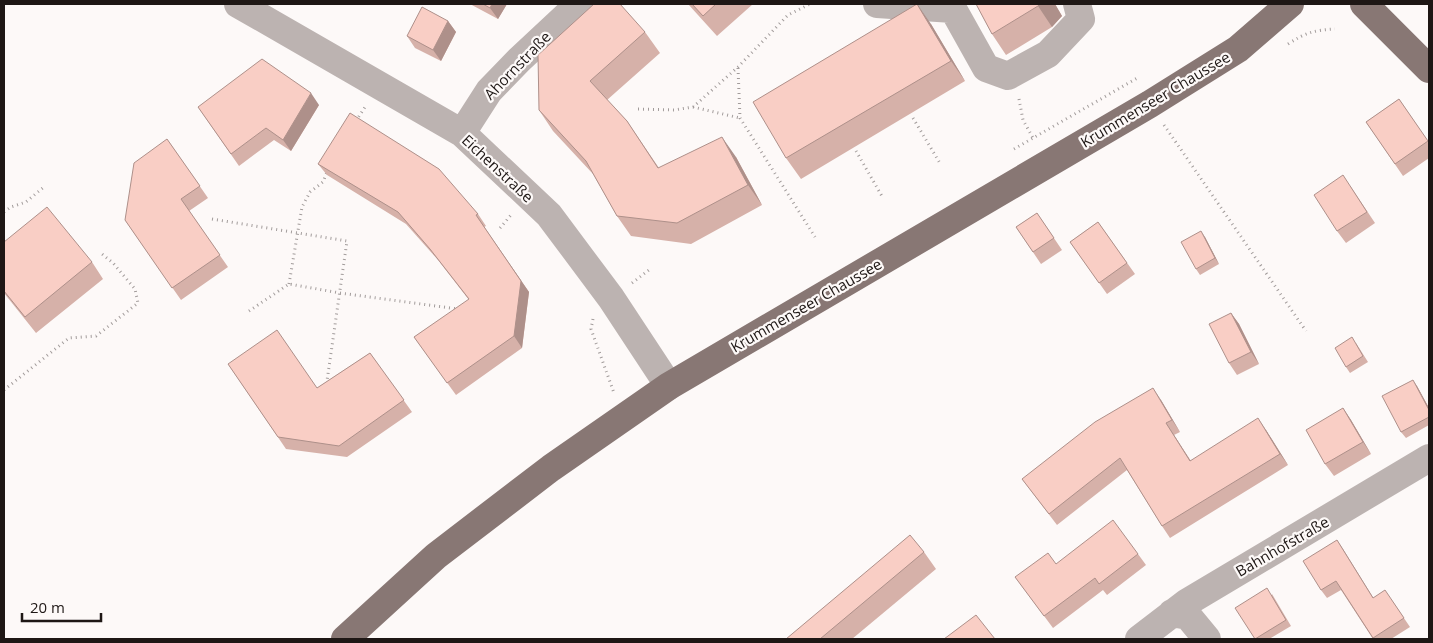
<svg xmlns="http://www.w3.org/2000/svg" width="1433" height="643" font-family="'Open Sans',sans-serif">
  <rect width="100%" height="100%" fill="#fdf9f8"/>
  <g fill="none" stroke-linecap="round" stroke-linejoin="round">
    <!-- path -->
    <path stroke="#a29c9b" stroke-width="3" stroke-dasharray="1 4" stroke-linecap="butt" d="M 1288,44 C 1305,33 1314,30 1335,29
      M 738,68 L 740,118 L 815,237
      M 1019,99 L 1023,120 L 1033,138
      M 693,107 L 740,118
      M 638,109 L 674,110 L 693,107 L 738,67 L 788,15 L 810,4
      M 913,118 L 941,165
      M 356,121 L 365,107
      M 1164,125 L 1306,331
      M 1014,149 L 1139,77
      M 856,151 L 883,198
      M 4,212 L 11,207 L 26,202 L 45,186
      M 212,219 L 347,241 L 327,381
      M 500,228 L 511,215
      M 632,283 L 649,270
      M 289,284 L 302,207 L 310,192 L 323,182 L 327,172
      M 249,311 L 289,284 L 340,293 L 458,309
      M 593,319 L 591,329 L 614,393
      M 4,390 L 69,338 L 96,336 L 138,303 L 135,289 L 113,263 L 102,254"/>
    <!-- minor -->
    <path stroke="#bcb3b1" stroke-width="28" d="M 238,4 L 462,133 L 549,215 L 611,298 L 669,386
      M 877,4 L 953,9 L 986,68 L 1008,76 L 1048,54 L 1081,19 L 1077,4
      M 462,133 L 489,91 L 519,60 L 579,4
      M 1172,613 L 1188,616 L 1207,639
      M 1139,639 L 1186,603 L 1429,458"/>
    <!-- major -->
    <path stroke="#887774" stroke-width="28" d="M 1364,4 L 1429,69
      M 345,639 L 436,556 L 551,468 L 669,386 L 1150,104 L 1238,49 L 1290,4"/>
  </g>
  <!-- wall -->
  <path fill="#d6b1a9" d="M 470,4 L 507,4 L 498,19 Z
    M 688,4 L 753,4 L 717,36 Z
    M 976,4 L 1055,4 L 1062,16 L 1052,27 L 1006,55 L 992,34 Z
    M 448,21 L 456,32 L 441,61 L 415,48 L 407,36 Z
    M 931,24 L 965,81 L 801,179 L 786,158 Z
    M 645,32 L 660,53 L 607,100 L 627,121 L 659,168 L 736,157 L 762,205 L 691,244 L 631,236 L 617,216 L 593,174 L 553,131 L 539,110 Z
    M 1399,99 L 1429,143 L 1429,158 L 1403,176 L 1366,122 Z
    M 319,105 L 291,151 L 274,140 L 239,166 L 198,107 Z
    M 167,139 L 208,198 L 189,211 L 228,267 L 181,300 L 125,220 Z
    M 318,164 L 478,214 L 486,226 L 484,227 L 529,292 L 522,348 L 456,395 L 414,337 L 469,300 L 438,260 L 406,224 L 327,175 Z
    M 1351,187 L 1375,223 L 1346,243 L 1337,231 Z
    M 1037,213 L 1062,250 L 1041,264 L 1016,227 Z
    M 1098,222 L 1135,274 L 1107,294 L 1070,242 Z
    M 1205,237 L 1219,264 L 1200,275 L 1196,269 Z
    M 4,242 L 92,262 L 103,279 L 36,333 L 4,293 Z
    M 1231,313 L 1239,324 L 1259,364 L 1237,375 L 1229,363 Z
    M 1356,343 L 1368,362 L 1350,373 L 1346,367 Z
    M 370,353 L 412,412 L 347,457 L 286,449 L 228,364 L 317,388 Z
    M 1417,386 L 1429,408 L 1429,425 L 1406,438 L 1401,432 Z
    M 1161,400 L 1180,432 L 1174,435 L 1191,461 L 1266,430 L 1288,465 L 1170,538 L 1162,526 L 1127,470 L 1057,525 L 1022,479 Z
    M 1343,408 L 1351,420 L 1371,454 L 1334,476 L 1325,464 Z
    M 1337,540 L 1373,598 L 1391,599 L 1410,627 L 1391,639 L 1373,639 L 1341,590 L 1327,598 L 1321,590 Z
    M 924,552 L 936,569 L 852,639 L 786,639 Z
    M 1138,554 L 1146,565 L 1107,595 L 1103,590 L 1053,628 L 1015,577 L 1056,564 Z
    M 1272,594 L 1291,626 L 1269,639 L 1255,639 Z"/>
  <!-- shaded-wall -->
  <path fill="#ae908a" d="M 492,4 L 507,4 L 498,19 L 490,8 Z
    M 917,4 L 931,24 L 965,81 L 951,61 Z
    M 1040,4 L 1055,4 L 1062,16 L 1052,27 L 1038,6 Z
    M 448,21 L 456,32 L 441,61 L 433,50 Z
    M 311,93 L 319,105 L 291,151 L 283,140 Z
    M 722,137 L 736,157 L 762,205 L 748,185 Z
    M 476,215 L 529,292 L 522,348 L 514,336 Z
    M 1201,231 L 1205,237 L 1219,264 L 1215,258 Z
    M 1231,313 L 1239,324 L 1259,364 L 1251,352 Z
    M 1413,380 L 1417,386 L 1429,408 L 1429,410 Z
    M 1153,388 L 1161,400 L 1180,432 L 1172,420 Z
    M 1343,408 L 1351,420 L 1371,454 L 1363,442 Z
    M 1258,418 L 1266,430 L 1288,465 L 1280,454 Z
    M 1166,423 L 1174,435 L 1198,473 L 1190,461 Z
    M 1337,540 L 1343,549 L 1379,607 L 1373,598 Z"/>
  <!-- building -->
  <path fill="#f9cec5" stroke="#ae908a" d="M 483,4 L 492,4 L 490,8 Z
    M 594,4 L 620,4 L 645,32 L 590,81 L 627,121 L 658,168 L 722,137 L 748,185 L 677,223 L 617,216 L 586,161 L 539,110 L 538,55 Z
    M 692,4 L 716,4 L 703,16 Z
    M 917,4 L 951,61 L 786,158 L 753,102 Z
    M 976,4 L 1040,4 L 1038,6 L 992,34 Z
    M 422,7 L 448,21 L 433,50 L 407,36 Z
    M 262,59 L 311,93 L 283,140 L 266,128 L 231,154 L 198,107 Z
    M 1399,99 L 1428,141 L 1395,164 L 1366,122 Z
    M 350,113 L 439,169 L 478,214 L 476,215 L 521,281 L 514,336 L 447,383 L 414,337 L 469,299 L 430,249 L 398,212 L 318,164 Z
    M 167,139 L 200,186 L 181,199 L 220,255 L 172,288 L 125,220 L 134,163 Z
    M 1343,175 L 1367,212 L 1337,231 L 1314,195 Z
    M 47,207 L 92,262 L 25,317 L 4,291 L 4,242 Z
    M 1037,213 L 1054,238 L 1033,252 L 1016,227 Z
    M 1098,222 L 1127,263 L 1099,283 L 1070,242 Z
    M 1201,231 L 1215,258 L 1196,269 L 1181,242 Z
    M 1231,313 L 1251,352 L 1229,363 L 1209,324 Z
    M 277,330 L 317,388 L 370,353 L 404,400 L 339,446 L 278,437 L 228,364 Z
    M 1352,337 L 1363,356 L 1346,367 L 1335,348 Z
    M 1413,380 L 1429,410 L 1429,417 L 1401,432 L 1382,396 Z
    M 1153,388 L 1172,420 L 1166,423 L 1190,461 L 1258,418 L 1280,454 L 1162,526 L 1120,458 L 1049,514 L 1022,479 L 1095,422 Z
    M 1343,408 L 1363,442 L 1325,464 L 1306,430 Z
    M 1113,520 L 1138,554 L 1099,584 L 1095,578 L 1044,616 L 1015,577 L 1048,553 L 1056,564 Z
    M 910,535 L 924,552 L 820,639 L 786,639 Z
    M 1337,540 L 1373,598 L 1385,590 L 1404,618 L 1373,638 L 1336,581 L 1321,590 L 1303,561 Z
    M 1267,588 L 1286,620 L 1255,639 L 1235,608 Z
    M 976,615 L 995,639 L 944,639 Z"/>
  <g text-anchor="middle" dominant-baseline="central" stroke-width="4.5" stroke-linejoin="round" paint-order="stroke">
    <!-- street labels -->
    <g font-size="15" fill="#1e1715" stroke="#fdf9f8">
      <text transform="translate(517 65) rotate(-46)">Ahornstraße</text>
      <text transform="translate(1155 99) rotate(-31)">Krummenseer Chaussee</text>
      <text transform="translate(498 168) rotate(43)">Eichenstraße</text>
      <text transform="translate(806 305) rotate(-30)">Krummenseer Chaussee</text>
      <text transform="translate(1282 546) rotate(-30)">Bahnhofstraße</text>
    </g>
  </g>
  <!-- border -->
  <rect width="1433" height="643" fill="none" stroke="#1e1715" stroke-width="10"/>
  <!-- scale -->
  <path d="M22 613v8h79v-8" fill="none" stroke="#1e1715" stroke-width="2.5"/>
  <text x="30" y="613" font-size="15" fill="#1e1715" stroke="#fdf9f8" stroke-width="4" paint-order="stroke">20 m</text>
</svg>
